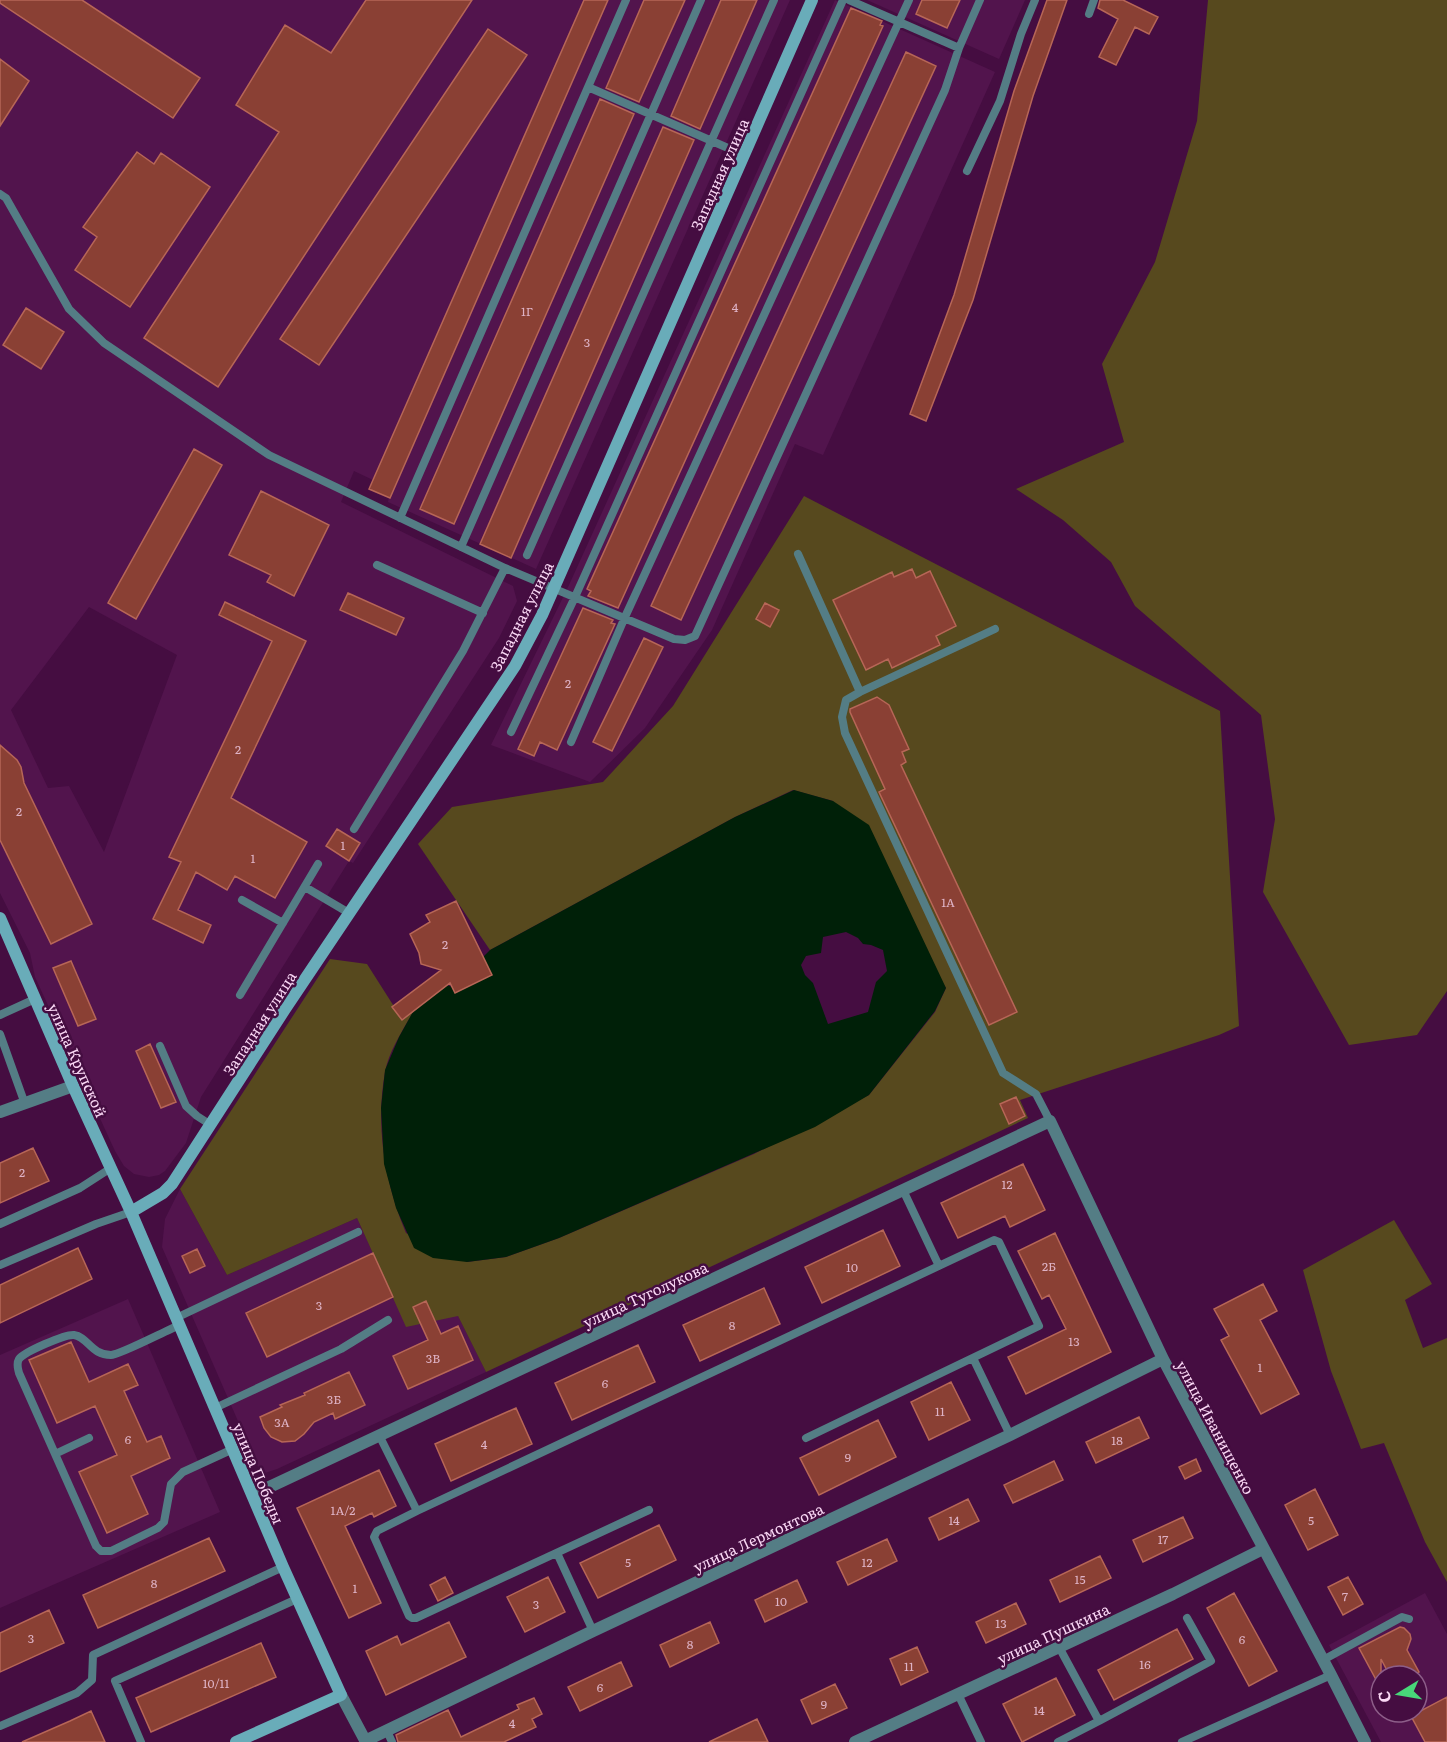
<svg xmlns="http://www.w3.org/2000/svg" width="1447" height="1742" font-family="Literata,serif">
  <rect width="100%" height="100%" fill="#450d41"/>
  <!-- built -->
  <path fill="#52144d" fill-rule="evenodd" d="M 0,0 L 790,0 L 536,569 L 388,502 L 389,497 L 369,489 L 373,480 L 354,471 L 341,502 L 513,586 L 517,601 L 499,638 L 353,863 L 349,861 L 201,1097 L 186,1143 L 165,1171 L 159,1175 L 149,1177 L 134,1174 L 124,1166 L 115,1151 L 35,977 L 30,953 L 0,893 ZM 89,607 L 177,655 L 104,852 L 69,786 L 48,788 L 11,710 Z
    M 835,0 L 995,72 L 823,455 L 795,444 L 712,630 L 645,728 L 590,782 L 491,745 L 569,585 Z
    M 867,0 L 1025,0 L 999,59 Z
    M 180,1189 L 227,1275 L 357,1218 L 393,1297 L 392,1298 L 458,1316 L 486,1372 L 277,1469 L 265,1473 L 259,1469 L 255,1460 L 162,1247 L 165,1219 Z
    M 128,1299 L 220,1512 L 0,1608 L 0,1355 Z
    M 1425,1593 L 1447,1634 L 1447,1742 L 1381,1742 L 1329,1645 ZM 1381,1676 L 1417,1676 L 1417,1712 L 1381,1712 Z"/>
  <!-- green -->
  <path fill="#57491e" d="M 1208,0 L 1447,0 L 1447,991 L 1417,1035 L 1349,1045 L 1263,892 L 1275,819 L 1261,715 L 1135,606 L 1111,562 L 1063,520 L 1016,489 L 1124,442 L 1102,364 L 1155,262 L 1197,121 Z
    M 804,496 L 1220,711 L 1239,1026 L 1219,1035 L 1020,1100 L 1028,1118 L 486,1372 L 458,1316 L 406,1327 L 357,1218 L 227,1275 L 180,1189 L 330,959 L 367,964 L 402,1019 L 414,1010 C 404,1029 389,1050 385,1072 C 375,1127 385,1183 406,1233 L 467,1262 L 506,1257 L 559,1238 L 754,1154 L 869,1095 L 935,1012 L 946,988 L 833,801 L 793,790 L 735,817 L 490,950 L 418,844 L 452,807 L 603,782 L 673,706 Z
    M 1394,1220 L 1432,1284 L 1405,1300 L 1423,1348 L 1447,1338 L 1447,1582 L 1425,1542 L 1384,1443 L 1361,1449 L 1331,1371 L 1303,1270 Z"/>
  <!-- water -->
  <path fill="#002008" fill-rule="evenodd" d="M 794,790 L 833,801 L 869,825 L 946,988 L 935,1011 L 869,1095 L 815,1127 L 559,1238 L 506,1257 L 467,1262 L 433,1258 L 414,1248 L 396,1208 L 384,1164 L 381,1108 L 385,1070 L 399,1037 L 414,1010 L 447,985 L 452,987 L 455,993 L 491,975 L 483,957 L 490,950 L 735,817 ZM 846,932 L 858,938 L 863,944 L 871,945 L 883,950 L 887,971 L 876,982 L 868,1012 L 828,1024 L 813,983 L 805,975 L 801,965 L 806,956 L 821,953 L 823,937 Z"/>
  <!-- building -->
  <path fill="#8a4034" stroke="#b76657" stroke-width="1.5" d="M 0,0 L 82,0 L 200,78 L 173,118 L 0,3 Z
    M 366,0 L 472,0 L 218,387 L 144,338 L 279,132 L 236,105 L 285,25 L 331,53 Z
    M 584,0 L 608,0 L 390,498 L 369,489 Z
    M 644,0 L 685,0 L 639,102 L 606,88 Z
    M 721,0 L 757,0 L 700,129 L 671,116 Z
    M 922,0 L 960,0 L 947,28 L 916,14 Z
    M 1047,0 L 1067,0 L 1033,96 L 973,300 L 926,421 L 910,414 L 954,295 L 1014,91 Z
    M 1100,0 L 1123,0 L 1158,17 L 1149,34 L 1135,27 L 1116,65 L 1099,57 L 1118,19 L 1098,8 Z
    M 851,8 L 882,21 L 880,25 L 883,26 L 618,608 L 588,596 L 591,591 L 587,589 Z
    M 488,29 L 527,55 L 319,365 L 280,339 Z
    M 906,52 L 936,66 L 681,620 L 651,606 Z
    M 0,59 L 29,81 L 0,126 Z
    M 600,99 L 634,114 L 454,524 L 420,509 Z
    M 663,127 L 694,140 L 511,558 L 480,544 Z
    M 137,152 L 154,164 L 161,153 L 210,187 L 130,307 L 75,270 L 97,237 L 83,227 Z
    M 26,308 L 64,332 L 41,369 L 3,345 Z
    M 194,449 L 222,465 L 136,619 L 108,603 Z
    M 261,491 L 329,525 L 294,596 L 267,582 L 271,575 L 229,555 Z
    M 912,569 L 916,578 L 930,571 L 956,626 L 936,636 L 940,645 L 892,668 L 888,659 L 866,670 L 833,600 L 892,572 L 894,577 Z
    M 348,593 L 404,618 L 396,635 L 340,610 Z
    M 225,602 L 306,641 L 231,798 L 307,842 L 275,898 L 235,876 L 227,890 L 196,872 L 178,910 L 211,925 L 203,943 L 153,919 L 181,862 L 169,857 L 272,641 L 219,615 Z
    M 765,603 L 779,610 L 770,627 L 756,619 Z
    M 583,608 L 613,620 L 611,623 L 615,624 L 557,750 L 540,742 L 534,756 L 518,749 Z
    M 644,638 L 663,647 L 612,751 L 593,742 Z
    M 877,697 L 889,705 L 909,749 L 902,752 L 906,762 L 901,765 L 1017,1012 L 989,1025 L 879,792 L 885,789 L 850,712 L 850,709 Z
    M 0,745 L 17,760 L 21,767 L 24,783 L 92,924 L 51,944 L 0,840 Z
    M 337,829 L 360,843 L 349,861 L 326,846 Z
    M 456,901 L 492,975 L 455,993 L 450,983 L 402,1020 L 392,1007 L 441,970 L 421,964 L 419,953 L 410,934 L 430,922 L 426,915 Z
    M 71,961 L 96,1019 L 78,1026 L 53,968 Z
    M 150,1044 L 176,1102 L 161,1108 L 136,1051 Z
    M 1016,1097 L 1025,1116 L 1009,1124 L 1000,1104 Z
    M 33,1148 L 49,1181 L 0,1203 L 0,1163 Z
    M 1023,1164 L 1045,1210 L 1010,1227 L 1005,1216 L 958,1238 L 941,1203 Z
    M 883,1230 L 900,1266 L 822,1303 L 805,1267 Z
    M 1055,1233 L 1111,1352 L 1026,1394 L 1008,1357 L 1066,1329 L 1049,1295 L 1042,1299 L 1018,1251 Z
    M 78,1248 L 92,1279 L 0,1323 L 0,1285 Z
    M 197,1249 L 205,1266 L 190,1273 L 182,1256 Z
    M 373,1253 L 393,1297 L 267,1357 L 246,1313 Z
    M 1263,1284 L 1277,1311 L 1260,1320 L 1299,1394 L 1261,1414 L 1221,1340 L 1229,1336 L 1214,1309 Z
    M 764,1288 L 780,1324 L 700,1361 L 683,1325 Z
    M 426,1301 L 441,1334 L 458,1326 L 473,1360 L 408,1389 L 393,1356 L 428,1340 L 413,1307 Z
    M 71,1342 L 89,1382 L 128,1364 L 138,1385 L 124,1391 L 147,1442 L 161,1436 L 170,1458 L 131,1476 L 148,1514 L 107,1533 L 79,1472 L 117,1455 L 95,1406 L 57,1423 L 29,1360 Z
    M 638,1345 L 655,1382 L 572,1420 L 555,1383 Z
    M 349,1372 L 365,1405 L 335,1419 L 333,1413 L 314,1422 L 304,1434 L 295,1441 L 282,1442 L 271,1437 L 264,1428 L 260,1417 L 282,1407 L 280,1405 L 305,1395 L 304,1393 Z
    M 951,1382 L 970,1420 L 929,1440 L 911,1402 Z
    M 516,1408 L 532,1444 L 451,1481 L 435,1444 Z
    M 1139,1417 L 1149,1438 L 1096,1463 L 1086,1442 Z
    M 878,1420 L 896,1457 L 819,1495 L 800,1458 Z
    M 1196,1459 L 1201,1471 L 1185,1479 L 1179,1467 Z
    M 1054,1461 L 1063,1480 L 1013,1503 L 1004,1485 Z
    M 379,1470 L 396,1506 L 374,1517 L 372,1513 L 345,1526 L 381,1603 L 349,1618 L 297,1508 Z
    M 1315,1489 L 1338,1535 L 1308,1550 L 1285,1505 Z
    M 968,1499 L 979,1521 L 939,1540 L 929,1518 Z
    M 1183,1517 L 1193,1538 L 1143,1562 L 1133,1540 Z
    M 659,1525 L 676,1560 L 598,1598 L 580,1563 Z
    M 209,1538 L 225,1571 L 98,1628 L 83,1595 Z
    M 887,1539 L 897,1561 L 848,1585 L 837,1562 Z
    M 1100,1556 L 1111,1578 L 1060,1602 L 1050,1580 Z
    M 445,1577 L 453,1593 L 438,1601 L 430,1585 Z
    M 548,1577 L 565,1612 L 525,1632 L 507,1597 Z
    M 1348,1577 L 1363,1604 L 1343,1615 L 1328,1587 Z
    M 797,1580 L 807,1602 L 765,1622 L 755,1600 Z
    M 1234,1593 L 1277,1671 L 1249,1686 L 1207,1608 Z
    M 1016,1603 L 1026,1624 L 986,1643 L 976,1622 Z
    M 49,1610 L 64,1643 L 0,1672 L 0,1633 Z
    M 449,1622 L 466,1657 L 386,1695 L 366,1651 L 397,1636 L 401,1645 Z
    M 710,1622 L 719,1643 L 670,1667 L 660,1645 Z
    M 1400,1627 L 1404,1628 L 1410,1634 L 1411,1639 L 1407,1650 L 1419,1672 L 1411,1676 L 1390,1676 L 1381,1659 L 1381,1689 L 1359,1648 Z
    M 1177,1629 L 1193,1659 L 1114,1700 L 1098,1670 Z
    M 261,1643 L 276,1677 L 151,1732 L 136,1698 Z
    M 917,1647 L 928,1672 L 901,1685 L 890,1659 Z
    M 621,1662 L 632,1686 L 580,1711 L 568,1687 Z
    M 1056,1678 L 1075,1715 L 1022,1742 L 1003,1704 Z
    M 835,1684 L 847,1708 L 812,1724 L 801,1700 Z
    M 1447,1697 L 1447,1742 L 1425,1742 L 1411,1716 Z
    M 534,1698 L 542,1714 L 532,1719 L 536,1727 L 504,1742 L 398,1742 L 396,1735 L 448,1710 L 461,1737 L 519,1709 L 517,1705 Z
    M 91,1711 L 105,1742 L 22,1742 L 70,1721 Z
    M 757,1719 L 768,1742 L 709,1742 Z"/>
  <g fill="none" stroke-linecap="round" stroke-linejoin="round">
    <!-- lane -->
    <path stroke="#547d85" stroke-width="8" d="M 849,0 L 959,48
      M 1089,14 L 1094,0
      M 588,87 L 744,155
      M 967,171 L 1000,101 L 1021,34 L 1035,0
      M 0,194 L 6,198 L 69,309 L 104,343 L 269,455 L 505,568 L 674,639 L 685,640 L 695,636 L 945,90 L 959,48 L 980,0
      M 400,518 L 626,0
      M 461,547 L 701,0
      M 798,554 L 860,692 L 846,700 L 842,717 L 845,733 L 1003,1073 L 1036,1094 L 1050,1121
      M 527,555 L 774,0
      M 377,565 L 483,613
      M 860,692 L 995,629
      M 511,732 L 575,597 L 843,0
      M 571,742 L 625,617 L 909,0
      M 354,829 L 463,651 L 505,568
      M 305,887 L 349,913
      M 242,900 L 283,923
      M 240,995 L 318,864
      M 0,1015 L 35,999
      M 0,1034 L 25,1104
      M 160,1046 L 186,1106 L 197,1116 L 211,1125
      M 903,1190 L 939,1266
      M 0,1224 L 80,1188 L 111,1168
      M 0,1265 L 96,1224 L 131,1212
      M 176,1318 L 358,1232
      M 180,1325 C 167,1330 120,1355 111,1355 C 91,1355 88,1337 74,1335 C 65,1334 24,1352 19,1359 C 16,1364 18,1368 19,1373 L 96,1546 L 101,1551 L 111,1551 L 158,1528 L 164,1522 L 171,1484 L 183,1472 L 233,1449
      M 973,1358 L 1010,1435
      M 215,1408 L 341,1349 L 388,1320
      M 379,1435 L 417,1511
      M 55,1454 L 89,1438
      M 649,1510 L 416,1618 L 412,1618 L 409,1616 L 374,1537 L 377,1531 L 417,1511 L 994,1240 L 999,1242 L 1039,1326 L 806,1438
      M 557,1553 L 593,1631
      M 1059,1647 L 1099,1721 L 1211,1661 L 1187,1618
      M 1323,1660 L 1402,1617 L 1409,1619
      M 958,1694 L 981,1742
      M 0,1726 L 77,1693 L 92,1680 L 93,1655 L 283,1567
      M 387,1731 L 392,1742
      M 141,1742 L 115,1681 L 297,1599
      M 1058,1742 L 1099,1721
      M 1182,1742 L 1331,1675"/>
    <!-- street -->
    <path stroke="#547d85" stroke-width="12" d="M 0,1112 L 73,1086
      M 252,1493 L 263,1490 L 1050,1121 L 1163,1359 L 1331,1675 L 1365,1742
      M 341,1695 L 366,1742
      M 365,1741 L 593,1631 L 1010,1435 L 1163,1359
      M 855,1742 L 1173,1594 L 1263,1549"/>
    <!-- secondary -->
    <path stroke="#69acb9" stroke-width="12" d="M 0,918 L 73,1086 L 131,1212 L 283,1567 L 341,1695 L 236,1742
      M 131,1212 L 163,1193 L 172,1184 L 285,1009 L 515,666 L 542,615 L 812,0"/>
  </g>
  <g text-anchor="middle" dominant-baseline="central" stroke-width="5" stroke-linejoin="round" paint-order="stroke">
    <!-- number labels -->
    <g font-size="12" fill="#deb2c5">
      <text x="735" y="307">4</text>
      <text x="527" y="311">1Г</text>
      <text x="587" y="342">3</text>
      <text x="568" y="683">2</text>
      <text x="238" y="749">2</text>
      <text x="19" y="811">2</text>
      <text x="343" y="845">1</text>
      <text x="253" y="858">1</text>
      <text x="948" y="902">1А</text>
      <text x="445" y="944">2</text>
      <text x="22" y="1172">2</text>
      <text x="1007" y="1184">12</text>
      <text x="1049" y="1266">2Б</text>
      <text x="852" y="1267">10</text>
      <text x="319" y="1305">3</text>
      <text x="732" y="1325">8</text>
      <text x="1074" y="1341">13</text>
      <text x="433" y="1358">3В</text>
      <text x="1260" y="1367">1</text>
      <text x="605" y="1383">6</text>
      <text x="334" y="1399">3Б</text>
      <text x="940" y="1411">11</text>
      <text x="282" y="1422">3А</text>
      <text x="128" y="1439">6</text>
      <text x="1117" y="1440">18</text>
      <text x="484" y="1444">4</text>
      <text x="848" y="1457">9</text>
      <text x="343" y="1510">1А/2</text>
      <text x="954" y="1520">14</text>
      <text x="1311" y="1520">5</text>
      <text x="1163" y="1539">17</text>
      <text x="628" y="1562">5</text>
      <text x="867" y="1562">12</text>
      <text x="1080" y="1579">15</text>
      <text x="154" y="1583">8</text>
      <text x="355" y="1588">1</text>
      <text x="1345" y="1596">7</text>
      <text x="781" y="1601">10</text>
      <text x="536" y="1604">3</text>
      <text x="1001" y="1623">13</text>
      <text x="31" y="1638">3</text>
      <text x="1242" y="1639">6</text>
      <text x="690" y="1644">8</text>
      <text x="1145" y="1664">16</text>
      <text x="909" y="1666">11</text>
      <text x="216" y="1683">10/11</text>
      <text x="600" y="1687">6</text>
      <text x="824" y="1704">9</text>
      <text x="1039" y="1710">14</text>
      <text x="512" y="1723">4</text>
    </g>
    <!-- street labels -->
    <g font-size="15" fill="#fad8f5" stroke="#450d41">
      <text transform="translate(719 174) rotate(-66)">Западная улица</text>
      <text transform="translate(521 616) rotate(-63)">Западная улица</text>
      <text transform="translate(259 1023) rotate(-57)">Западная улица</text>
      <text transform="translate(78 1060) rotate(66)">улица Крупской</text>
      <text transform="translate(645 1294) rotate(-25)">улица Туголукова</text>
      <text transform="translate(1216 1427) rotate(62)">улица Иванищенко</text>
      <text transform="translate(259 1473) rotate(67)">улица Победы</text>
      <text transform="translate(758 1537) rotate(-25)">улица Лермонтова</text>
      <text transform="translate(1053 1633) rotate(-25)">улица Пушкина</text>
    </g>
  </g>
  <!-- north arrow -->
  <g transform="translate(1399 1694) rotate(259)"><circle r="28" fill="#450d41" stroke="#8d5e89" stroke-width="1.5"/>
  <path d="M0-4.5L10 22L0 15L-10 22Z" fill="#48d779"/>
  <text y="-9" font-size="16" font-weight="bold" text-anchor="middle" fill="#fad8f5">С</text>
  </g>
</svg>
